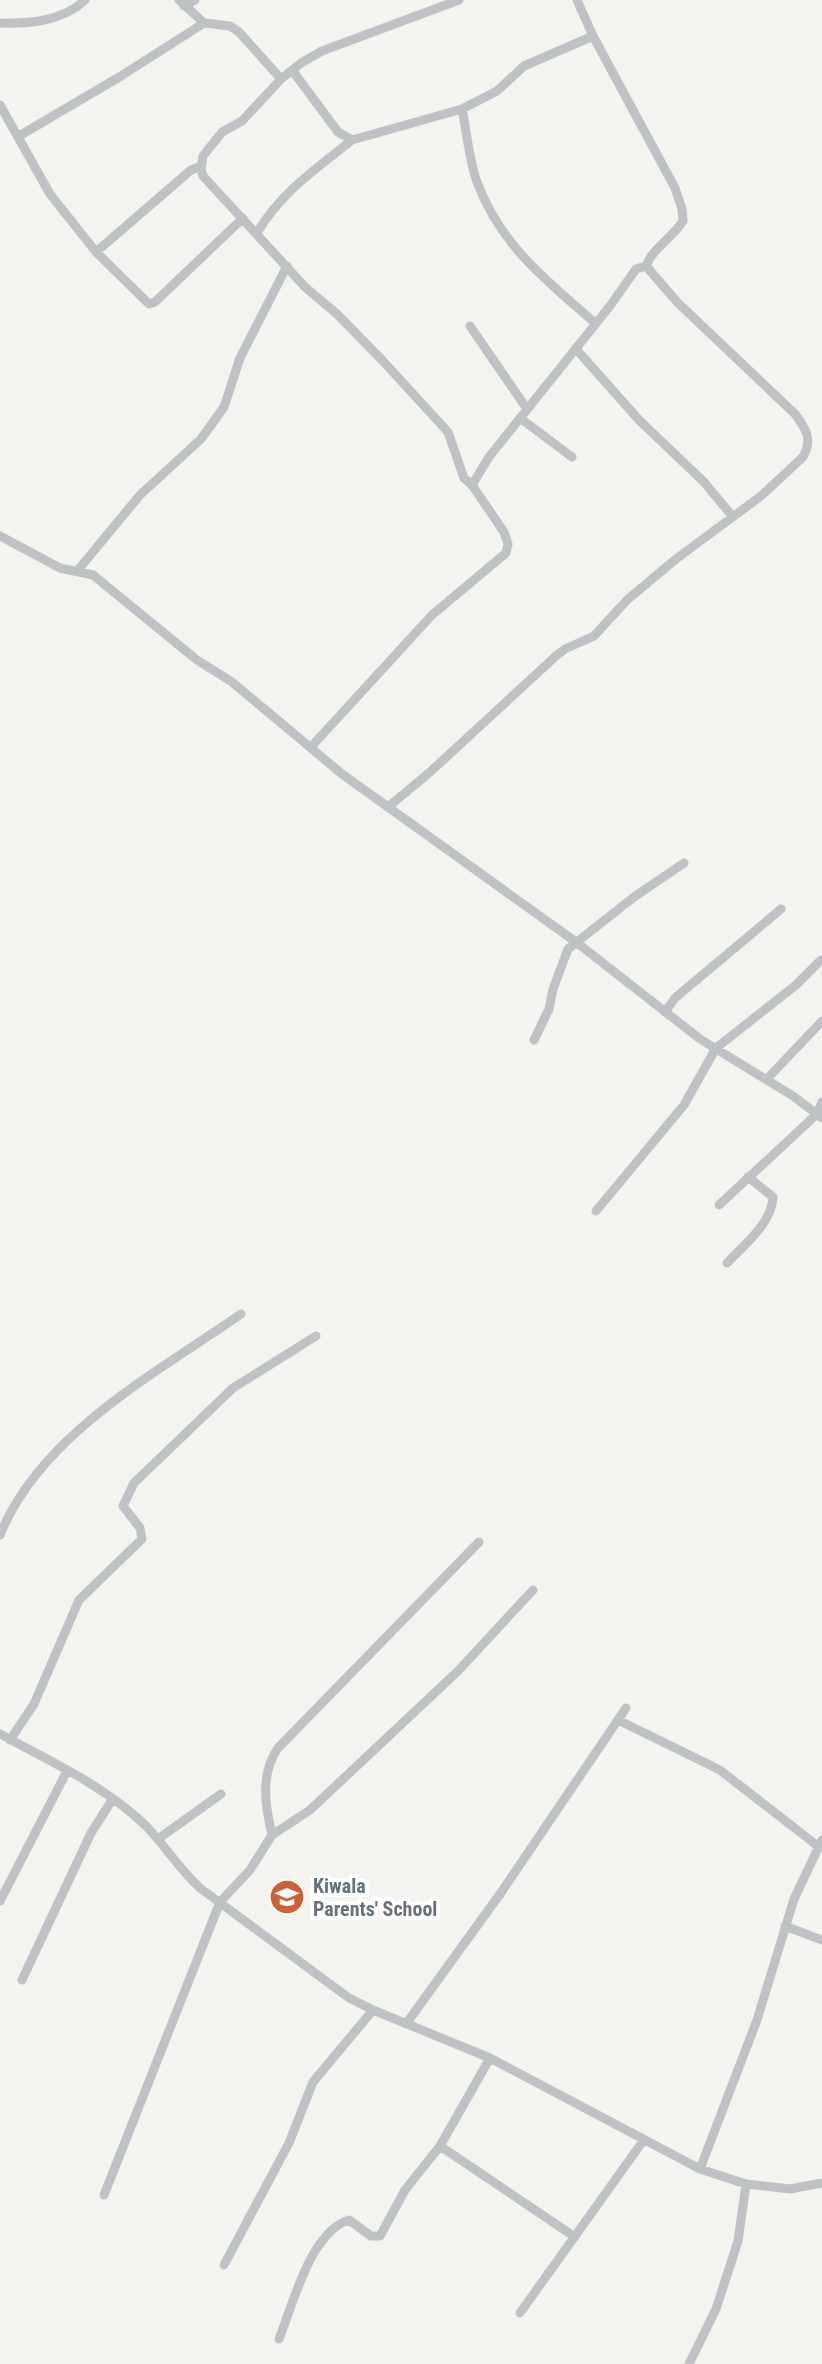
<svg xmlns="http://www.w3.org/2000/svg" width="822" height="2364" font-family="'Roboto Condensed',sans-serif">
  <rect width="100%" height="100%" fill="#f3f3f0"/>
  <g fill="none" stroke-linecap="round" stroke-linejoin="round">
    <!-- street -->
    <path stroke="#bfc2c4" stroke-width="9" d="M 179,0 L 204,23 L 230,26 L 239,32 L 281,79
      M 184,6 L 195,0
      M 0,23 C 30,24 63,21 85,0
      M 292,70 L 338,132 L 352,140 L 462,109 L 497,91 L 524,66 L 593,36
      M 0,105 L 50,194 L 96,252 L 149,304 L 155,302 L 243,218
      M 462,109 C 467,133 469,160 477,182 C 501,246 546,280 595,323
      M 19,136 L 121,76 L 204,23
      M 257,233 C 280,193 317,168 352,140
      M 96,252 L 191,170 L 199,167 L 201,169
      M 470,326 L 527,409
      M 576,349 L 639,420 L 704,482 L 733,517
      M 520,418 L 572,457
      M 472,485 L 489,457 L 610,306 L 636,269 L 646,266 C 653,248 672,238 683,221 L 682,209 L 675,188 L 593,36 L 577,0
      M 0,536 L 60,568 L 93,575 L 197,660 L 232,682 L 342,774 L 576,942 L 700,1039 L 793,1096 L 822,1118
      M 78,570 L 140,495 L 201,439 L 224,407 L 240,358 L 287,266
      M 311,747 L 432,615 L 506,553 L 508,544 L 504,532 L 472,485 L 464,478 L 448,432 L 382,360 L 337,314 L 305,287 L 203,176 L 201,169 L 203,156 L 222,132 L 242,121 L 281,79 L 301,63 L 322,51 L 459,0
      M 388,807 L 429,773 L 557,655 L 565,649 L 594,636 L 627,600 L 676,559 L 761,496 L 803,457 C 813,439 806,429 795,414 L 677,302 L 646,266
      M 665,1012 L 675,998 L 781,909
      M 534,1040 L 549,1009 L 553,989 L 568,949 L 634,897 L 684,863
      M 767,1079 L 822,1021
      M 719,1205 L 817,1114 L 822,1102
      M 596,1211 L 684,1105 L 716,1048 L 796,985 L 821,960
      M 727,1263 C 744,1245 772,1223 773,1197 L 748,1177
      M 0,1535 C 40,1435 156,1373 241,1314
      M 618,1720 L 720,1770 L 819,1847
      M 0,1734 C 50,1761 107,1787 147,1827 C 166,1847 180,1870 200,1888 L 349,1998 L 373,2010 L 490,2058 L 700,2169 L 746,2184 L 790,2189 L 822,2183
      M 10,1740 L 34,1704 L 79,1600 L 142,1539 L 140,1528 L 123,1506 L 134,1483 L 233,1388 L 316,1336
      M 272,1835 L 310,1810 L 458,1671 L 533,1590
      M 158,1839 L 221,1794
      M 0,1901 L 67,1771
      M 785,1926 L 822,1940
      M 22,1980 L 91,1833 L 112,1800
      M 406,2024 L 500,1894 L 626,1708
      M 440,2146 L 575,2237
      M 700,2169 L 757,2020 L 794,1899 L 822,1840
      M 104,2195 L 220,1902 L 250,1870 L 272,1835 C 265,1805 260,1774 278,1748 L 479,1542
      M 224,2265 L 289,2143 L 313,2082 L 373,2010
      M 520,2313 L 643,2141
      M 279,2339 C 293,2305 310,2232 349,2220 L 371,2236 L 380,2236 L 405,2190 L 440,2146 L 490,2058
      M 689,2364 L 716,2309 L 738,2241 L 746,2184"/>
  </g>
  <!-- icons -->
  <defs>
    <symbol id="school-disc" viewBox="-11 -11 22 22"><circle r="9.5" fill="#ce6035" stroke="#fff"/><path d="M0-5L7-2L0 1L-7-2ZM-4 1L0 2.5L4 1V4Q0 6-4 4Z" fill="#fff"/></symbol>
  </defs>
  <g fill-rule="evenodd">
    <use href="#school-disc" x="267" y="1877" width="40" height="40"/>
  </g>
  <g text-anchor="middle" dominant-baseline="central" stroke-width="8" stroke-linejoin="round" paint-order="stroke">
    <!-- poi labels -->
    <g font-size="20" font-weight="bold" fill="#66727d" stroke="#fff" text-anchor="start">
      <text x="313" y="1886">Kiwala<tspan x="313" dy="23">Parents' School</tspan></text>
    </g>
  </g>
</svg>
